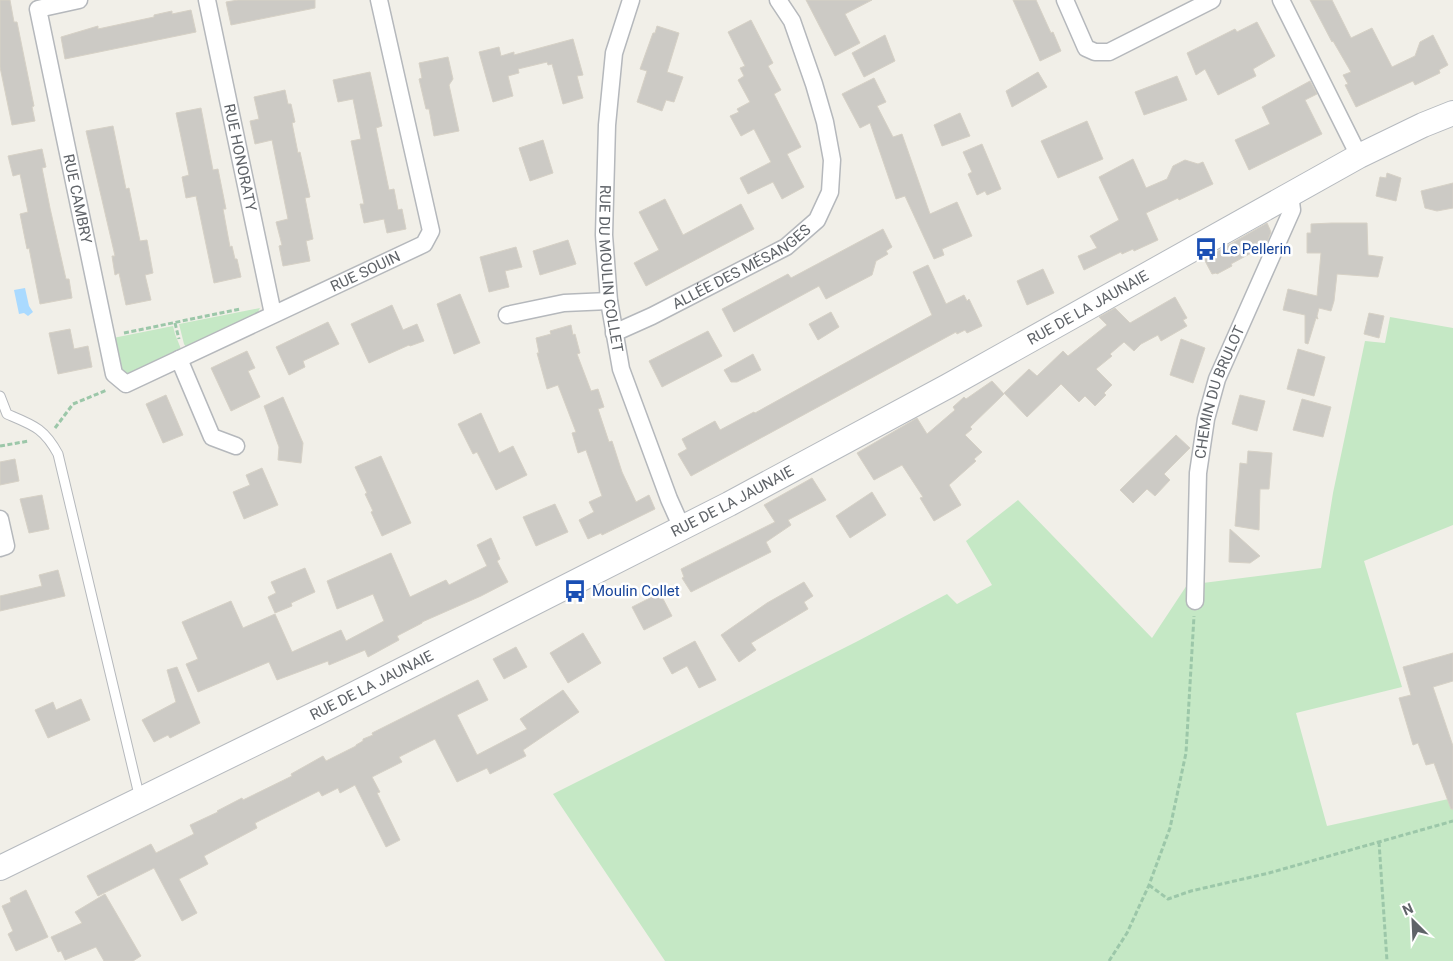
<svg xmlns="http://www.w3.org/2000/svg" width="1453" height="961" font-family="Roboto,sans-serif">
  <rect width="100%" height="100%" fill="#f1efe8"/>
  <!-- green -->
  <path fill="#c5e8c5" d="M 260,308 L 257,314 L 186,347 L 184,344 L 179,324 Z
    M 1390,317 L 1453,328 L 1453,525 L 1364,561 L 1402,687 L 1296,713 L 1327,826 L 1453,798 L 1453,961 L 665,961 L 553,794 L 856,642 L 947,594 L 957,604 L 992,585 L 966,541 L 1018,500 L 1152,638 L 1187,585 L 1321,568 L 1333,493 L 1365,341 L 1385,343 Z
    M 173,326 L 175,334 L 181,349 L 128,375 L 121,372 L 113,338 Z"/>
  <!-- water -->
  <path fill="#aadaff" d="M 25,288 L 29,306 L 33,312 L 28,316 L 24,313 L 19,314 L 14,290 Z"/>
  <!-- building -->
  <path fill="#cccac5" stroke="#d6d1c6" d="M 0,0 L 10,0 L 14,22 L 17,22 L 34,106 L 32,107 L 35,121 L 12,125 L 0,67 Z
    M 238,0 L 315,0 L 315,8 L 231,25 L 226,2 Z
    M 806,0 L 872,0 L 845,14 L 860,43 L 835,56 Z
    M 1013,0 L 1036,0 L 1051,33 L 1053,32 L 1061,51 L 1040,61 Z
    M 1310,0 L 1332,0 L 1351,38 L 1372,28 L 1392,67 L 1415,56 L 1420,42 L 1433,35 L 1448,65 L 1439,70 L 1440,73 L 1415,85 L 1413,81 L 1356,107 L 1345,85 L 1348,84 L 1343,75 L 1351,72 L 1333,41 L 1332,42 Z
    M 191,10 L 196,32 L 65,59 L 61,37 L 98,26 L 98,29 L 154,17 L 154,15 L 172,11 L 172,14 Z
    M 751,20 L 773,63 L 768,66 L 781,90 L 774,94 L 801,147 L 787,154 L 804,187 L 782,199 L 773,182 L 748,194 L 740,178 L 771,162 L 754,129 L 741,136 L 730,116 L 739,112 L 737,109 L 750,102 L 738,80 L 744,76 L 740,68 L 745,66 L 728,32 Z
    M 1257,22 L 1275,56 L 1253,69 L 1256,76 L 1218,95 L 1205,69 L 1196,75 L 1187,53 L 1235,29 L 1237,32 Z
    M 657,26 L 679,33 L 667,72 L 683,77 L 674,102 L 666,100 L 662,111 L 637,102 L 647,71 L 640,69 L 653,33 L 655,33 Z
    M 885,35 L 895,61 L 864,77 L 852,53 Z
    M 573,39 L 583,75 L 577,76 L 583,98 L 563,104 L 552,64 L 548,65 L 547,62 L 518,69 L 519,73 L 508,76 L 513,96 L 493,102 L 479,52 L 499,47 L 501,56 L 514,52 L 514,55 Z
    M 448,57 L 453,79 L 449,85 L 459,131 L 434,136 L 429,109 L 426,109 L 419,79 L 422,78 L 419,63 Z
    M 370,72 L 382,126 L 376,128 L 389,190 L 394,189 L 398,210 L 402,209 L 406,229 L 387,233 L 384,219 L 364,223 L 360,204 L 364,204 L 351,141 L 361,139 L 353,99 L 338,102 L 333,80 Z
    M 1038,72 L 1047,87 L 1012,107 L 1006,91 Z
    M 1177,76 L 1187,100 L 1144,115 L 1135,92 Z
    M 874,78 L 886,102 L 877,106 L 893,137 L 902,134 L 930,214 L 957,202 L 972,236 L 942,249 L 944,255 L 934,259 L 905,196 L 896,199 L 870,123 L 860,128 L 842,94 Z
    M 1310,81 L 1317,94 L 1305,100 L 1322,134 L 1249,170 L 1235,140 L 1270,124 L 1262,107 Z
    M 285,90 L 288,104 L 291,104 L 295,122 L 292,123 L 298,153 L 300,152 L 310,197 L 305,198 L 313,239 L 306,241 L 310,261 L 283,266 L 279,246 L 282,245 L 276,222 L 288,219 L 272,140 L 255,144 L 250,121 L 259,119 L 254,97 Z
    M 201,108 L 213,170 L 218,169 L 226,209 L 223,209 L 230,247 L 232,246 L 235,259 L 237,259 L 241,277 L 214,283 L 196,196 L 186,198 L 182,177 L 189,175 L 176,113 Z
    M 960,113 L 970,136 L 942,146 L 934,125 Z
    M 1087,121 L 1103,159 L 1058,178 L 1041,141 Z
    M 113,126 L 126,189 L 129,188 L 140,241 L 147,240 L 153,273 L 145,275 L 151,300 L 126,305 L 119,273 L 115,275 L 112,256 L 115,256 L 86,131 Z
    M 543,140 L 553,173 L 530,181 L 519,148 Z
    M 982,144 L 1001,189 L 987,195 L 985,191 L 977,195 L 968,174 L 972,172 L 963,152 Z
    M 42,149 L 46,167 L 42,168 L 50,208 L 66,279 L 69,279 L 72,298 L 40,304 L 29,248 L 27,249 L 20,214 L 28,212 L 20,174 L 13,176 L 8,156 Z
    M 1133,159 L 1146,188 L 1167,179 L 1173,166 L 1185,160 L 1198,164 L 1203,162 L 1213,184 L 1179,200 L 1178,198 L 1146,213 L 1158,240 L 1134,251 L 1133,249 L 1122,254 L 1121,252 L 1084,270 L 1078,256 L 1097,248 L 1090,236 L 1119,220 L 1099,177 Z
    M 1387,173 L 1401,178 L 1396,201 L 1376,196 L 1380,177 L 1386,178 Z
    M 1453,183 L 1453,208 L 1437,211 L 1425,208 L 1421,191 Z
    M 665,199 L 683,235 L 741,204 L 754,229 L 646,286 L 634,263 L 659,250 L 639,212 Z
    M 1267,223 L 1271,232 L 1266,245 L 1231,264 L 1232,266 L 1217,274 L 1216,273 L 1212,274 L 1204,259 Z
    M 1332,223 L 1367,223 L 1368,255 L 1383,257 L 1378,277 L 1337,274 L 1334,301 L 1331,311 L 1319,308 L 1317,316 L 1318,319 L 1316,318 L 1308,344 L 1305,343 L 1305,315 L 1283,310 L 1288,289 L 1317,296 L 1321,253 L 1307,253 L 1307,233 L 1311,233 L 1311,224 Z
    M 883,229 L 892,247 L 886,251 L 888,254 L 876,261 L 872,275 L 826,299 L 819,286 L 734,332 L 722,309 L 788,274 L 791,278 Z
    M 568,240 L 576,264 L 540,275 L 533,251 Z
    M 516,247 L 522,267 L 505,271 L 509,287 L 489,292 L 480,257 Z
    M 928,265 L 946,304 L 964,295 L 967,301 L 969,299 L 982,326 L 967,333 L 965,330 L 957,334 L 956,332 L 691,476 L 678,454 L 687,449 L 682,439 L 715,421 L 720,430 L 754,412 L 755,413 L 932,315 L 913,272 Z
    M 1043,269 L 1054,293 L 1027,305 L 1017,281 Z
    M 460,294 L 480,343 L 454,354 L 437,304 Z
    M 1175,297 L 1187,318 L 1183,320 L 1187,326 L 1161,341 L 1158,335 L 1141,344 L 1134,351 L 1124,342 L 1110,354 L 1112,356 L 1096,369 L 1112,385 L 1104,393 L 1106,395 L 1095,406 L 1085,396 L 1079,402 L 1061,384 L 1027,417 L 1004,393 L 1029,369 L 1037,376 L 1063,351 L 1068,356 L 1107,325 L 1099,317 L 1115,308 L 1130,323 Z
    M 392,305 L 403,330 L 417,324 L 424,341 L 410,346 L 409,345 L 369,363 L 351,324 Z
    M 831,312 L 839,327 L 818,340 L 809,324 Z
    M 1369,313 L 1384,316 L 1379,338 L 1364,334 Z
    M 328,322 L 339,344 L 303,361 L 305,367 L 289,375 L 276,347 Z
    M 571,325 L 573,335 L 575,334 L 580,353 L 577,354 L 591,391 L 598,389 L 604,407 L 598,409 L 609,442 L 612,441 L 622,472 L 636,502 L 649,495 L 655,509 L 602,535 L 601,533 L 588,539 L 579,520 L 594,512 L 589,502 L 602,496 L 586,450 L 578,453 L 572,433 L 576,432 L 558,385 L 547,389 L 537,353 L 539,353 L 536,338 L 551,334 L 550,331 Z
    M 70,329 L 74,349 L 88,346 L 92,367 L 58,374 L 49,333 Z
    M 708,331 L 722,356 L 662,387 L 649,361 Z
    M 1181,339 L 1205,348 L 1193,383 L 1170,375 Z
    M 1298,349 L 1325,357 L 1314,396 L 1287,389 Z
    M 247,351 L 255,368 L 248,371 L 260,397 L 231,411 L 211,368 Z
    M 753,354 L 761,370 L 737,382 L 731,382 L 724,370 Z
    M 992,381 L 1004,394 L 970,427 L 972,429 L 965,435 L 982,452 L 974,459 L 976,461 L 949,485 L 961,505 L 934,521 L 920,498 L 923,497 L 902,465 L 874,480 L 857,453 L 917,418 L 927,434 L 955,410 L 953,407 L 964,397 L 966,399 Z
    M 166,395 L 183,435 L 163,443 L 146,404 Z
    M 1240,395 L 1265,401 L 1257,431 L 1232,424 Z
    M 283,397 L 303,443 L 301,463 L 278,460 L 279,447 L 264,406 Z
    M 1302,399 L 1331,407 L 1323,437 L 1293,430 Z
    M 481,413 L 499,453 L 513,446 L 527,475 L 496,490 L 477,452 L 473,454 L 458,424 Z
    M 1176,435 L 1190,448 L 1164,474 L 1170,480 L 1155,496 L 1147,489 L 1133,503 L 1120,490 Z
    M 1248,451 L 1272,453 L 1269,489 L 1260,489 L 1259,530 L 1235,526 L 1240,463 L 1247,464 Z
    M 381,456 L 411,523 L 382,536 L 371,512 L 373,511 L 365,494 L 367,493 L 355,467 Z
    M 15,459 L 19,481 L 0,485 L 0,462 Z
    M 262,468 L 278,505 L 244,519 L 233,492 L 250,485 L 246,475 Z
    M 812,478 L 826,500 L 788,520 L 791,525 L 766,542 L 771,552 L 691,592 L 682,578 L 684,577 L 681,569 L 775,522 L 764,505 Z
    M 872,492 L 886,515 L 850,538 L 836,516 Z
    M 42,495 L 49,529 L 29,533 L 20,499 Z
    M 555,504 L 568,532 L 536,546 L 523,517 Z
    M 1230,529 L 1260,556 L 1250,563 L 1229,562 Z
    M 491,538 L 500,559 L 497,561 L 508,582 L 481,596 L 422,622 L 422,623 L 397,636 L 399,640 L 368,657 L 365,650 L 329,665 L 328,661 L 277,680 L 269,662 L 198,692 L 186,664 L 198,659 L 182,622 L 231,601 L 243,628 L 275,614 L 292,652 L 341,630 L 346,641 L 384,621 L 373,594 L 337,609 L 327,581 L 391,553 L 410,597 L 446,580 L 449,585 L 487,566 L 477,545 Z
    M 305,568 L 315,592 L 291,603 L 292,606 L 275,613 L 268,597 L 276,593 L 271,582 Z
    M 58,570 L 65,596 L 0,611 L 0,596 L 42,586 L 39,575 Z
    M 804,582 L 813,596 L 804,602 L 808,609 L 751,643 L 756,650 L 739,662 L 721,635 L 767,603 Z
    M 660,593 L 672,616 L 644,630 L 632,607 Z
    M 583,633 L 601,663 L 568,683 L 550,653 Z
    M 695,641 L 716,680 L 699,688 L 687,666 L 672,674 L 663,658 Z
    M 516,647 L 527,667 L 504,679 L 493,659 Z
    M 1453,653 L 1453,681 L 1433,687 L 1453,746 L 1453,809 L 1451,809 L 1434,763 L 1426,765 L 1418,743 L 1413,745 L 1399,698 L 1411,695 L 1403,667 Z
    M 177,667 L 200,723 L 170,738 L 168,735 L 154,742 L 142,720 L 176,702 L 167,670 Z
    M 478,680 L 488,700 L 457,715 L 477,755 L 527,729 L 520,719 L 563,690 L 579,712 L 523,750 L 526,756 L 490,774 L 487,768 L 457,782 L 435,739 L 399,757 L 402,762 L 372,777 L 380,792 L 377,793 L 400,840 L 386,847 L 355,785 L 340,793 L 338,788 L 322,796 L 319,791 L 255,823 L 257,828 L 204,856 L 208,864 L 179,879 L 197,913 L 182,921 L 154,868 L 98,896 L 87,876 L 151,844 L 156,853 L 194,834 L 190,825 L 218,812 L 217,811 L 242,798 L 243,800 L 292,776 L 291,774 L 323,756 L 326,761 L 356,746 L 356,745 L 363,741 L 363,739 L 373,735 L 372,733 Z
    M 81,699 L 90,720 L 48,738 L 35,710 L 53,702 L 56,710 Z
    M 26,890 L 48,937 L 16,951 L 8,934 L 13,931 L 2,906 L 11,902 L 10,898 Z
    M 105,894 L 141,956 L 133,961 L 104,961 L 96,947 L 65,960 L 61,951 L 58,952 L 51,937 L 82,923 L 75,912 Z"/>
  <g fill="none" stroke-linecap="round" stroke-linejoin="round">
    <defs>
      <path id="lane" d="M 0,396 L 7,414 C 33,425 44,428 58,454 L 140,799"/>
      <g id="street">
        <path id="s1" d="M 79,0 L 38,9 L 114,374 L 126,384 L 424,244 L 431,231 L 379,0"/>
        <path id="s2" d="M 207,0 L 273,314"/>
        <path id="s3" d="M 631,0 L 614,53 L 607,125 L 604,235 L 609,301 L 621,369 L 669,499 L 682,528"/>
        <path d="M 1065,0 L 1086,48 L 1095,52 L 1109,52 L 1212,0"/>
        <path d="M 1281,0 L 1359,156"/>
        <path d="M 507,315 L 564,303 L 609,301"/>
        <path id="s4" d="M 614,333 L 652,316 L 786,247 L 817,220 L 830,192 L 832,160 L 825,122 L 814,84 L 792,21 L 778,0"/>
        <path d="M 179,359 L 212,437 L 236,446"/>
        <path d="M 0,519 L 6,546 L 0,548"/>
        <path id="s5" d="M 1195,601 L 1198,473 L 1206,419 L 1217,379 L 1292,210 L 1290,194"/>
      </g>
      <g id="secondary">
        <path id="s6" d="M 0,868 L 315,714 L 729,504 L 948,386 L 1359,156 L 1423,125 L 1453,113"/>
      </g>
    </defs>
    <!-- lane casing -->
    <use href="#lane" stroke="#b5b8bc" stroke-width="11"/>
    <!-- street casing -->
    <use href="#street" stroke="#b5b8bc" stroke-width="19"/>
    <!-- secondary casing -->
    <use href="#secondary" stroke="#b6babf" stroke-width="26"/>
    <!-- path -->
    <path stroke="#9cc7a9" stroke-width="3" stroke-dasharray="5 2.5" stroke-linecap="butt" d="M 175,323 L 179,339
      M 124,333 L 240,309
      M 55,428 L 73,404 L 107,390
      M 0,446 L 29,441
      M 1379,842 L 1387,961
      M 1149,885 L 1168,899 L 1191,891 L 1269,873 L 1453,821
      M 1109,961 L 1127,933 L 1149,885 L 1170,828 L 1186,753 L 1194,616"/>
    <!-- lane -->
    <use href="#lane" stroke="#fff" stroke-width="9"/>
    <!-- street -->
    <use href="#street" stroke="#fff" stroke-width="16"/>
    <!-- secondary -->
    <use href="#secondary" stroke="#fff" stroke-width="24"/>
  </g>
  <!-- icons -->
  <defs>
    <symbol id="bus-bare" viewBox="-9 -9 18 18"><path d="M-5-6H5V4H4V6H2V4H-2V6H-4V4H-5ZM-3.5-4V0h7V-4ZM-3.5 1.2v1.5H-2V1.2ZM2 1.2v1.5H3.5V1.2Z" fill="#1a4fb4" stroke="#fff" stroke-width="2.5" paint-order="stroke"/></symbol>
  </defs>
  <g fill-rule="evenodd">
    <use href="#bus-bare" x="1190" y="233" width="32" height="32"/>
    <use href="#bus-bare" x="559" y="575" width="32" height="32"/>
  </g>
  <g text-anchor="middle" dominant-baseline="central" stroke-width="5" stroke-linejoin="round" paint-order="stroke">
    <!-- street labels -->
    <g font-size="15" fill="#5f6368" stroke="#fff">
      <text stroke="none"><textPath href="#s2" startOffset="161">RUE HONORATY</textPath></text>
      <text stroke="none"><textPath href="#s1" startOffset="236">RUE CAMBRY</textPath></text>
      <text stroke="none"><textPath href="#s4" startOffset="144">ALLÉE DES MÉSANGES</textPath></text>
      <text stroke="none"><textPath href="#s3" startOffset="272">RUE DU MOULIN COLLET</textPath></text>
      <text stroke="none"><textPath href="#s1" startOffset="695">RUE SOUIN</textPath></text>
      <text stroke="none"><textPath href="#s6" startOffset="1224">RUE DE LA JAUNAIE</textPath></text>
      <text stroke="none"><textPath href="#s5" startOffset="212">CHEMIN DU BRULOT</textPath></text>
      <text stroke="none"><textPath href="#s6" startOffset="819">RUE DE LA JAUNAIE</textPath></text>
      <text stroke="none"><textPath href="#s6" startOffset="414">RUE DE LA JAUNAIE</textPath></text>
    </g>
    <!-- transit labels -->
    <g font-size="15" fill="#164399" stroke="#fff" text-anchor="start">
      <text x="1222" y="249">Le Pellerin</text>
      <text x="592" y="591">Moulin Collet</text>
    </g>
  </g>
  <!-- north arrow -->
  <g transform="translate(1413 921) rotate(336)" stroke="#ffffff" stroke-width="4" paint-order="stroke">
  <path d="M0-4L9 19L0 12L-9 19Z" fill="#5f6368"/>
  <text y="-8" font-size="14" font-weight="bold" text-anchor="middle" fill="#5f6368">N</text>
  </g>
</svg>
